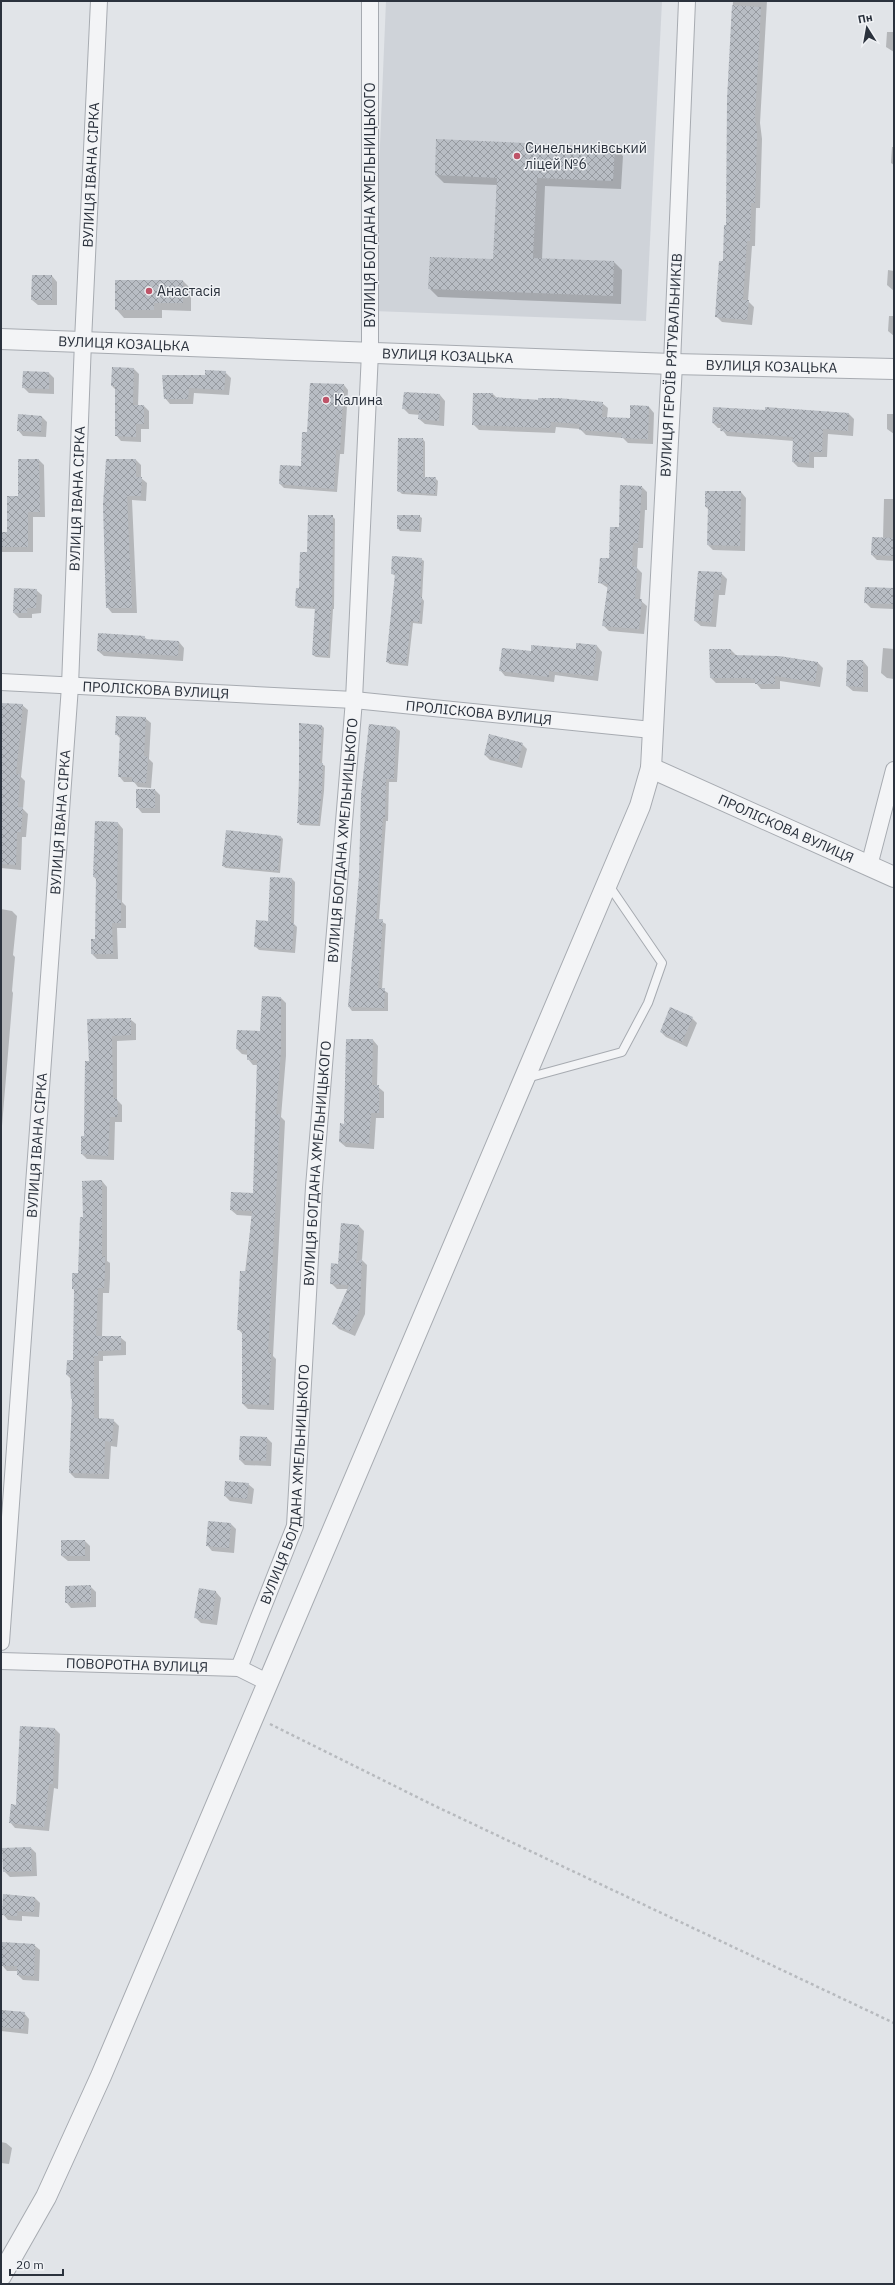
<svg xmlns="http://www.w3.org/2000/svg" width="895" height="2285" font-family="'IBM Plex Sans',sans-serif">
  <defs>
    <pattern id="building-cross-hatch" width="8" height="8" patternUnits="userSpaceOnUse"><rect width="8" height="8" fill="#b8bdc4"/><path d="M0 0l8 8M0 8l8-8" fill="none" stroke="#969aa0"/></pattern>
  </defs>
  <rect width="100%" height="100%" fill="#e1e4e8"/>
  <!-- built -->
  <path fill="#cfd3d9" d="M 386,1 L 662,1 L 646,321 L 373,311 Z"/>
  <!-- shadow -->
  <path fill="#0003" d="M 733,1 L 767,1 L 760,123 L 762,139 L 760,208 L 756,208 L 755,246 L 752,246 L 748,301 L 754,307 L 752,325 L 722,322 L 716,316 L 727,226 L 728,99 Z
    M 887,32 L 894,32 L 894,52 L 886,47 Z
    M 892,147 L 894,147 L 894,165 L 891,163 Z
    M 614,148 L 623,156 L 621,189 L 545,186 L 542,259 L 614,262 L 622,270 L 621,304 L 438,297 L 429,288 L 494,260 L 497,185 L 444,183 L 436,175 Z
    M 888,270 L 894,271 L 894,291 L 887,285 Z
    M 33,276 L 52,276 L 57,282 L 57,305 L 38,305 L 32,300 Z
    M 183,281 L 191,289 L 191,311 L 162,310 L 162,318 L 124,318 L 116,309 Z
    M 889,316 L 894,316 L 894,336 L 888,331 Z
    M 134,369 L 139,374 L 138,406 L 144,406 L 149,411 L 149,429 L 141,429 L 141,442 L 121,441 L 116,435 L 116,390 L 112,386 Z
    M 225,372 L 231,378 L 229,395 L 194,393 L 193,404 L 170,404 L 165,398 L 205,376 Z
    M 49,373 L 54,378 L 54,394 L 29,393 L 23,387 Z
    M 311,384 L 344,385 L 348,390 L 344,454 L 340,454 L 337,492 L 284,488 L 280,484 L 301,467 L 308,433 Z
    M 405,393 L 440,395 L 445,401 L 444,426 L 425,424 L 419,419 L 420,415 L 409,414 L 403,408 Z
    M 493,394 L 497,398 L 602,403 L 608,408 L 607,418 L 631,419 L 649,407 L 654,413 L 653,444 L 628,443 L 623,438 L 586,435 L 580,429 L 556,427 L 555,433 L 479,430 L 473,424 Z
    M 849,414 L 854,419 L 853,436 L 828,434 L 827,457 L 814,457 L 814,468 L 798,467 L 793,462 L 794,441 L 727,436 L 721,428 L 718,428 L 713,423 Z
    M 887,414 L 894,414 L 894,434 L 887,429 Z
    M 42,417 L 47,422 L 46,437 L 23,436 L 18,430 Z
    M 423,439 L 425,442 L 425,478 L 435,478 L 438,481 L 437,496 L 402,494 L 398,490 Z
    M 19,460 L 39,460 L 44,465 L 45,517 L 33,517 L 33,552 L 1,552 L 1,533 L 8,533 L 19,497 Z
    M 136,460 L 141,465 L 141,478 L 147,483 L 146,501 L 132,500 L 137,613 L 112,613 L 107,607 L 104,505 Z
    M 642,487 L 647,492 L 647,510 L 645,510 L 643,548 L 638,548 L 637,568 L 642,573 L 640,600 L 647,606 L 644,634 L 609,631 L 603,625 L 608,588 L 599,582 L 610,559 L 620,529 Z
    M 741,492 L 746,498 L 745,551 L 713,550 L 708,545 L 709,510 L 706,507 Z
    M 884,499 L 894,499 L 894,561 L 877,560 L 872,555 L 883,538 Z
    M 332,516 L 335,519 L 334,609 L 333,609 L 330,658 L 316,657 L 313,655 L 316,609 L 298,608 L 296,606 L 308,553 Z
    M 419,516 L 422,518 L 421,532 L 400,531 L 398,528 Z
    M 421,559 L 424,561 L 422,598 L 424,601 L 422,624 L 413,623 L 408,666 L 390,664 L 387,662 L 396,576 L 392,574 Z
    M 721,573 L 727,579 L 725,595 L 719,595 L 716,627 L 701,626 L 695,621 Z
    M 894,589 L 894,609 L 871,608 L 865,602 Z
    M 36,590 L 42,595 L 41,613 L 32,614 L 32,618 L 19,618 L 14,613 Z
    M 144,637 L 148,640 L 179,642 L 184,648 L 183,661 L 104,656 L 98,651 Z
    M 577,644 L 597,646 L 602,652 L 598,681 L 555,675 L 554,682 L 505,676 L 500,670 L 532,653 L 576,650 Z
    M 883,648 L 894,649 L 894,679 L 887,678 L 881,673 Z
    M 731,650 L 737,656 L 818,663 L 823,668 L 820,687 L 780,681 L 780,689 L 761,689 L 756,683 L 716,683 L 711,678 Z
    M 863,661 L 868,667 L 868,692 L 853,691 L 847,686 Z
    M 1,704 L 22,705 L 28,710 L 21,777 L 25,781 L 23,809 L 28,814 L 26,837 L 22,837 L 21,870 L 1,868 Z
    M 145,718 L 151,723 L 149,759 L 153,763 L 151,788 L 138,787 L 134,782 L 124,782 L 119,776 L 121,739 L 116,734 Z
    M 300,725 L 322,726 L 324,728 L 322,764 L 325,766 L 324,791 L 320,826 L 300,825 L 298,822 Z
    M 396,728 L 400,731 L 397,782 L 389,782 L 388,821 L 386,821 L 379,920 L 386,924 L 382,989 L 388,993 L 388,1011 L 352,1011 L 349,1007 L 360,875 Z
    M 522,744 L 527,749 L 522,768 L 490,760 L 485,755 Z
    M 155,790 L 160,795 L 160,813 L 142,813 L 137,807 Z
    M 96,822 L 118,823 L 123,829 L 122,902 L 126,906 L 126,928 L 117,928 L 118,959 L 97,959 L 92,954 L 96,940 L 97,880 L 94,877 Z
    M 281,837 L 283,839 L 280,873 L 226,868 L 223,866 Z
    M 271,878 L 292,879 L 295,882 L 294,924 L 297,927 L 295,953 L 259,950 L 255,946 L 269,922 Z
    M 1,909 L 12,911 L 17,916 L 13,955 L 15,957 L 12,991 L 13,993 L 1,1138 Z
    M 281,998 L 286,1003 L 286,1056 L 281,1117 L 285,1121 L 273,1356 L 276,1359 L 274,1410 L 248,1409 L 243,1404 L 243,1334 L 238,1329 L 252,1216 L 237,1215 L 231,1210 L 254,1194 L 258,1065 L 253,1065 L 248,1059 L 248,1055 L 242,1054 L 237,1049 L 260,1032 Z
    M 692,1018 L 697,1023 L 687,1047 L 666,1037 L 661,1032 Z
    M 130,1019 L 136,1024 L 136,1040 L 117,1041 L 117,1100 L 122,1105 L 122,1122 L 115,1122 L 114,1160 L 87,1159 L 82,1154 L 85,1137 L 90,1062 L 88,1020 Z
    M 373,1040 L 378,1046 L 377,1086 L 384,1092 L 384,1118 L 376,1118 L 374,1149 L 346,1147 L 340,1142 Z
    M 102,1181 L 107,1187 L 107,1261 L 110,1263 L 110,1278 L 109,1293 L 103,1293 L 102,1337 L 120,1337 L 126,1342 L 126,1355 L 103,1356 L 103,1361 L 99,1361 L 99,1420 L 113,1420 L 119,1426 L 117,1447 L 111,1446 L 109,1479 L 75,1478 L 70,1473 L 73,1401 L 72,1399 L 71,1379 L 67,1375 L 74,1361 L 75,1291 L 73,1289 L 79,1274 L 84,1218 Z
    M 359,1226 L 364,1231 L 362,1260 L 367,1265 L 365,1314 L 355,1336 L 339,1329 L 334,1324 L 348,1289 L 337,1289 L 331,1283 Z
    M 241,1437 L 267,1438 L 272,1443 L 271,1466 L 245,1465 L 240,1460 Z
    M 248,1484 L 254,1489 L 252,1504 L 230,1501 L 225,1496 Z
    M 209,1522 L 231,1524 L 236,1529 L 234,1553 L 212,1551 L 207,1545 Z
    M 62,1541 L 85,1541 L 90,1546 L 90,1561 L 68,1561 L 62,1556 Z
    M 90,1586 L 96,1592 L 96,1607 L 71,1608 L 66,1602 Z
    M 199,1589 L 216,1592 L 221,1598 L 217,1625 L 201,1623 L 195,1617 Z
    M 55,1729 L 60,1734 L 58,1789 L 54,1788 L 49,1831 L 15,1828 L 10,1822 Z
    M 31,1848 L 36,1853 L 37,1876 L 10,1877 L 4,1871 Z
    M 35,1898 L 40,1903 L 39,1917 L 22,1916 L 22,1921 L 8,1920 L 3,1914 Z
    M 34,1945 L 40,1950 L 39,1981 L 23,1980 L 18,1975 L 18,1971 L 7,1971 L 2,1965 Z
    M 1,2011 L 24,2013 L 29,2019 L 28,2034 L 1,2031 Z
    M 1,2142 L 6,2143 L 12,2148 L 9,2164 L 1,2163 Z"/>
  <!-- building -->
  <path fill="url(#building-cross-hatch)" d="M 732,5 L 761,7 L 755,117 L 757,133 L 755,203 L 751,203 L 750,241 L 747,241 L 743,300 L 749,300 L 747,320 L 715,317 L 719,261 L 723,261 L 724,225 L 726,225 L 727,99 Z
    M 436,139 L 615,147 L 613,181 L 537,178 L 533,258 L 614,261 L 613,296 L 428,289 L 430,257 L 493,259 L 497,178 L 435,175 Z
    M 32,275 L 52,275 L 52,300 L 31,300 Z
    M 115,280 L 183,280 L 183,303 L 154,303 L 154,310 L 115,310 Z
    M 112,367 L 134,368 L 133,405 L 144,405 L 144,424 L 136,424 L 136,437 L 115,436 L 115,386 L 111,386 Z
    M 205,370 L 226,371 L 224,390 L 189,388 L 188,399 L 164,399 L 162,375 L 205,375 Z
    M 23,371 L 49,372 L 49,389 L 22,388 Z
    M 310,383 L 344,384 L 340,450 L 336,450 L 334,489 L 279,484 L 280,465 L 301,466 L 302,432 L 307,432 Z
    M 404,392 L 440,394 L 439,421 L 418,419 L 419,410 L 402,409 Z
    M 473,393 L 493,393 L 493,397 L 538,400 L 538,398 L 558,398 L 603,402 L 602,417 L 630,418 L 630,405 L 649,406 L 648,439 L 621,438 L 622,433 L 579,430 L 580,424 L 551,422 L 550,428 L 472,425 Z
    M 713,407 L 765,410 L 765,407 L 849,413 L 848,431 L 823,429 L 822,452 L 809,452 L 809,463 L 792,462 L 793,437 L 720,431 L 721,424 L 712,423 Z
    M 18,414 L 42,416 L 41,432 L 17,431 Z
    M 398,438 L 423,438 L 423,477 L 436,477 L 435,494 L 398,492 L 397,490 Z
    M 18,459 L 39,459 L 40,512 L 28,512 L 28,547 L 1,547 L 1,532 L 7,532 L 7,496 L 18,496 Z
    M 106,459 L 136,459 L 136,477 L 142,477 L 141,496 L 127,496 L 132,608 L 106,608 L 103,505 Z
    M 620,485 L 642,486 L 638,543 L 633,543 L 632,566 L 637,567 L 635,599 L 642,599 L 639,629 L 602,626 L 608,584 L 598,583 L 600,558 L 609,558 L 610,527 L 619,527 Z
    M 705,491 L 741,491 L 740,546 L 707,545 L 708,507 L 705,507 Z
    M 308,515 L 333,515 L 332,607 L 331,607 L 328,656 L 312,655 L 315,607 L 295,606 L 296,588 L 299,588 L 300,552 L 307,552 Z
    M 397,515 L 420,515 L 419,530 L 397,529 Z
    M 872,537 L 894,538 L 894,556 L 871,555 Z
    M 392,556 L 422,558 L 420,597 L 422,597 L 419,622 L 411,621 L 406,664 L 386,662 L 395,574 L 391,574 Z
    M 698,571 L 722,572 L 720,590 L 714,590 L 711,622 L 694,621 Z
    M 865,587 L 894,588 L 894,604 L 864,603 Z
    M 14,588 L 37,589 L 36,608 L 27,608 L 27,613 L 13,613 Z
    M 98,633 L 145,636 L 145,639 L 179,641 L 178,656 L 97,651 Z
    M 576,643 L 597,645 L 593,676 L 549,671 L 549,677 L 499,671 L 502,648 L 531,651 L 531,645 L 576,649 Z
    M 709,649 L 731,649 L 731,655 L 779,656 L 818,662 L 815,682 L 775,676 L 775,684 L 755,684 L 755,679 L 749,678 L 710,678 Z
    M 847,660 L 863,660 L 863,687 L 846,686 Z
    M 1,703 L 23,704 L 16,774 L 20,774 L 18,807 L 23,807 L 21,832 L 17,832 L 16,865 L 1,864 Z
    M 116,716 L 146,717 L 144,756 L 148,757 L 146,783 L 132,782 L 132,777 L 118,777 L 120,735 L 115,735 Z
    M 299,723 L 322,725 L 320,763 L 323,763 L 322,788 L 318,824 L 297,823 L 299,788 Z
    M 369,724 L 396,727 L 394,779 L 386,779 L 385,818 L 383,818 L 376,919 L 383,919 L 378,988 L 385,988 L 384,1008 L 348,1007 L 359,875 L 361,795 Z
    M 489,734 L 523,743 L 517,764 L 484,755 Z
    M 136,789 L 155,789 L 155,808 L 136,808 Z
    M 95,821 L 118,822 L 117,899 L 121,900 L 121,923 L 112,923 L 113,954 L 91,954 L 91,939 L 95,939 L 96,877 L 93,877 Z
    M 226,830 L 281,836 L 278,871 L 222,866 Z
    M 270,877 L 292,878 L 291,923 L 294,923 L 292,950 L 254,947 L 256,920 L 268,921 Z
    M 262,996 L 281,997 L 281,1050 L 276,1114 L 280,1114 L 268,1353 L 271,1353 L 269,1405 L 242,1404 L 242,1330 L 237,1330 L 240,1271 L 246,1271 L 252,1211 L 230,1210 L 231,1192 L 253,1193 L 257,1060 L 247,1060 L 247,1050 L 236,1049 L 237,1030 L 260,1031 Z
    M 670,1007 L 693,1017 L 682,1042 L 660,1032 Z
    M 131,1018 L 131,1035 L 112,1036 L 113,1098 L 117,1098 L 118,1114 L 117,1117 L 110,1117 L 108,1156 L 81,1154 L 81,1136 L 84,1136 L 85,1061 L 89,1061 L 87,1019 Z
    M 346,1039 L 373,1039 L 372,1085 L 379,1085 L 379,1113 L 371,1113 L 369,1144 L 339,1142 L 340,1123 L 344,1124 Z
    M 102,1180 L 102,1257 L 105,1256 L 105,1272 L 104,1288 L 98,1288 L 96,1336 L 121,1336 L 121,1350 L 98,1351 L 98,1356 L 94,1356 L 94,1418 L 114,1419 L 112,1442 L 105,1441 L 104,1474 L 69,1473 L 72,1399 L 71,1399 L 70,1375 L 66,1375 L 67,1360 L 73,1360 L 74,1289 L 72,1289 L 72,1273 L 78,1273 L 80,1217 L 83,1217 L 82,1181 Z
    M 341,1223 L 359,1225 L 356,1264 L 362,1258 L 360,1308 L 350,1331 L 332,1324 L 349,1285 L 330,1284 L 331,1263 L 338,1264 Z
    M 240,1436 L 267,1437 L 266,1461 L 239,1460 Z
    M 225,1481 L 249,1483 L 247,1499 L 224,1496 Z
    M 208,1521 L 231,1523 L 229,1548 L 206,1546 Z
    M 61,1540 L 85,1540 L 85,1556 L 61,1556 Z
    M 91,1585 L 91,1602 L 65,1603 L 65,1586 Z
    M 199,1588 L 216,1591 L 212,1620 L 194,1618 Z
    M 20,1726 L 55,1728 L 53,1784 L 49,1784 L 44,1827 L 9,1823 L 11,1804 L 16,1805 Z
    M 31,1847 L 32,1871 L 3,1872 L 2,1848 Z
    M 3,1894 L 35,1897 L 34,1912 L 17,1911 L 17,1916 L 2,1915 Z
    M 2,1942 L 35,1944 L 34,1976 L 17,1975 L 17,1966 L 1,1966 Z
    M 1,2010 L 25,2012 L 23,2029 L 1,2027 Z"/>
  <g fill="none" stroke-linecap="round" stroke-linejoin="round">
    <defs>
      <path id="service" d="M 527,1078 L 622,1052 L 648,1003 L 662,963 L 608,884"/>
      <g id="minor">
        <path d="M 672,364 L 687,1"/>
        <path id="s1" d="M 1,682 L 354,700 L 652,730"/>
        <path d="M 869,866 L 894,770"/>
        <path id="s2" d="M 1,1642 L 70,686 L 83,341 L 99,1"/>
        <path id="s3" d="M 1,1661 L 239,1668 L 269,1683"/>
        <path id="s4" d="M 239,1668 L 295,1526 L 314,1187 L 354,700 L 370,352 L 370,1"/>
      </g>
      <g id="tertiary">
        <path id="s5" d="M 1,339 L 672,364 L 894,369"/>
        <path id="s6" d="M 651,768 L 894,877"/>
        <path d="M 1,2276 L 46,2197 L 101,2076 L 640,806 L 651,768 L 672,364"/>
      </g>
    </defs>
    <!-- service casing -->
    <use href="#service" stroke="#a7abb1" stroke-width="10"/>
    <!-- minor casing -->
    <use href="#minor" stroke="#a7abb1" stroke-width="18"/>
    <!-- tertiary casing -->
    <use href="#tertiary" stroke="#a7abb1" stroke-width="22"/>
    <!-- path -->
    <path stroke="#b7babe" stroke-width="2.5" stroke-dasharray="3 3" stroke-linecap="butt" d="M 270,1724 L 435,1806 L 894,2023"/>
    <!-- service -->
    <use href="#service" stroke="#f3f4f6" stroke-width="8"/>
    <!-- minor -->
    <use href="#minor" stroke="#f3f4f6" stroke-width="16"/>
    <!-- tertiary -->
    <use href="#tertiary" stroke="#f3f4f6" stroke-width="20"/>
  </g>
  <!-- markers -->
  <g fill="#be5468" stroke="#f0f2f5" stroke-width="1.5">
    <circle cx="517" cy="156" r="4"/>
    <circle cx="149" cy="291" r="4"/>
    <circle cx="326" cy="400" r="4"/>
  </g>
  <g text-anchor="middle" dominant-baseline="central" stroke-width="3" stroke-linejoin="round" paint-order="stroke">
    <!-- poi labels -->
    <g font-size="14" fill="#2b323d" stroke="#f0f2f5" text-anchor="start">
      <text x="525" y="148">Синельниківський<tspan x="525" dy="16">ліцей №6</tspan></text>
      <text x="157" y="291">Анастасія</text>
      <text x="334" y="400">Калина</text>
    </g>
    <!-- street labels -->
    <g font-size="14" fill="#2b323d" stroke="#f0f2f5">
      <text stroke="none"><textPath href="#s2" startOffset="1470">ВУЛИЦЯ ІВАНА СІРКА</textPath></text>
      <text transform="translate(370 205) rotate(-90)">ВУЛИЦЯ БОГДАНА ХМЕЛЬНИЦЬКОГО</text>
      <text stroke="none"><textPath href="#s5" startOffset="123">ВУЛИЦЯ КОЗАЦЬКА</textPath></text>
      <text stroke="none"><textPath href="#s5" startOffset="447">ВУЛИЦЯ КОЗАЦЬКА</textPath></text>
      <text transform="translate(671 365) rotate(-87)">ВУЛИЦЯ ГЕРОЇВ РЯТУВАЛЬНИКІВ</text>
      <text stroke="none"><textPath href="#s5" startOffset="771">ВУЛИЦЯ КОЗАЦЬКА</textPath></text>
      <text stroke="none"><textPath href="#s2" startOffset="1146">ВУЛИЦЯ ІВАНА СІРКА</textPath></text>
      <text stroke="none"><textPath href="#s1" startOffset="155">ПРОЛІСКОВА ВУЛИЦЯ</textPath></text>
      <text stroke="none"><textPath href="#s1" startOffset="479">ПРОЛІСКОВА ВУЛИЦЯ</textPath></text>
      <text stroke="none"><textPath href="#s2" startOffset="822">ВУЛИЦЯ ІВАНА СІРКА</textPath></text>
      <text stroke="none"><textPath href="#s6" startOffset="148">ПРОЛІСКОВА ВУЛИЦЯ</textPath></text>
      <text stroke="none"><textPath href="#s4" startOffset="840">ВУЛИЦЯ БОГДАНА ХМЕЛЬНИЦЬКОГО</textPath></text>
      <text stroke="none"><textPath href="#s2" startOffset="498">ВУЛИЦЯ ІВАНА СІРКА</textPath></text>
      <text stroke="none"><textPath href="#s4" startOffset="516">ВУЛИЦЯ БОГДАНА ХМЕЛЬНИЦЬКОГО</textPath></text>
      <text stroke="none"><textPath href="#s4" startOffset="192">ВУЛИЦЯ БОГДАНА ХМЕЛЬНИЦЬКОГО</textPath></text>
      <text stroke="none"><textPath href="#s3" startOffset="136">ПОВОРОТНА ВУЛИЦЯ</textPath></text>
    </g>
  </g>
  <!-- border -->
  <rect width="895" height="2285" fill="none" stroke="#2b323d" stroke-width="4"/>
  <!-- north arrow -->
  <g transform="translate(867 28) rotate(349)" stroke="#f0f2f5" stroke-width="3" paint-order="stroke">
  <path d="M0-3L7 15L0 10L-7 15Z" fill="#2b323d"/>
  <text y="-6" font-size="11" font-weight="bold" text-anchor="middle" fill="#2b323d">Пн</text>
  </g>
  <!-- scale -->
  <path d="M10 2269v6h53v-6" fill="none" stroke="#2b323d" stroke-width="2"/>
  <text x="16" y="2269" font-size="12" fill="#2b323d" stroke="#f0f2f5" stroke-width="3" paint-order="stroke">20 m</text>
</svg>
